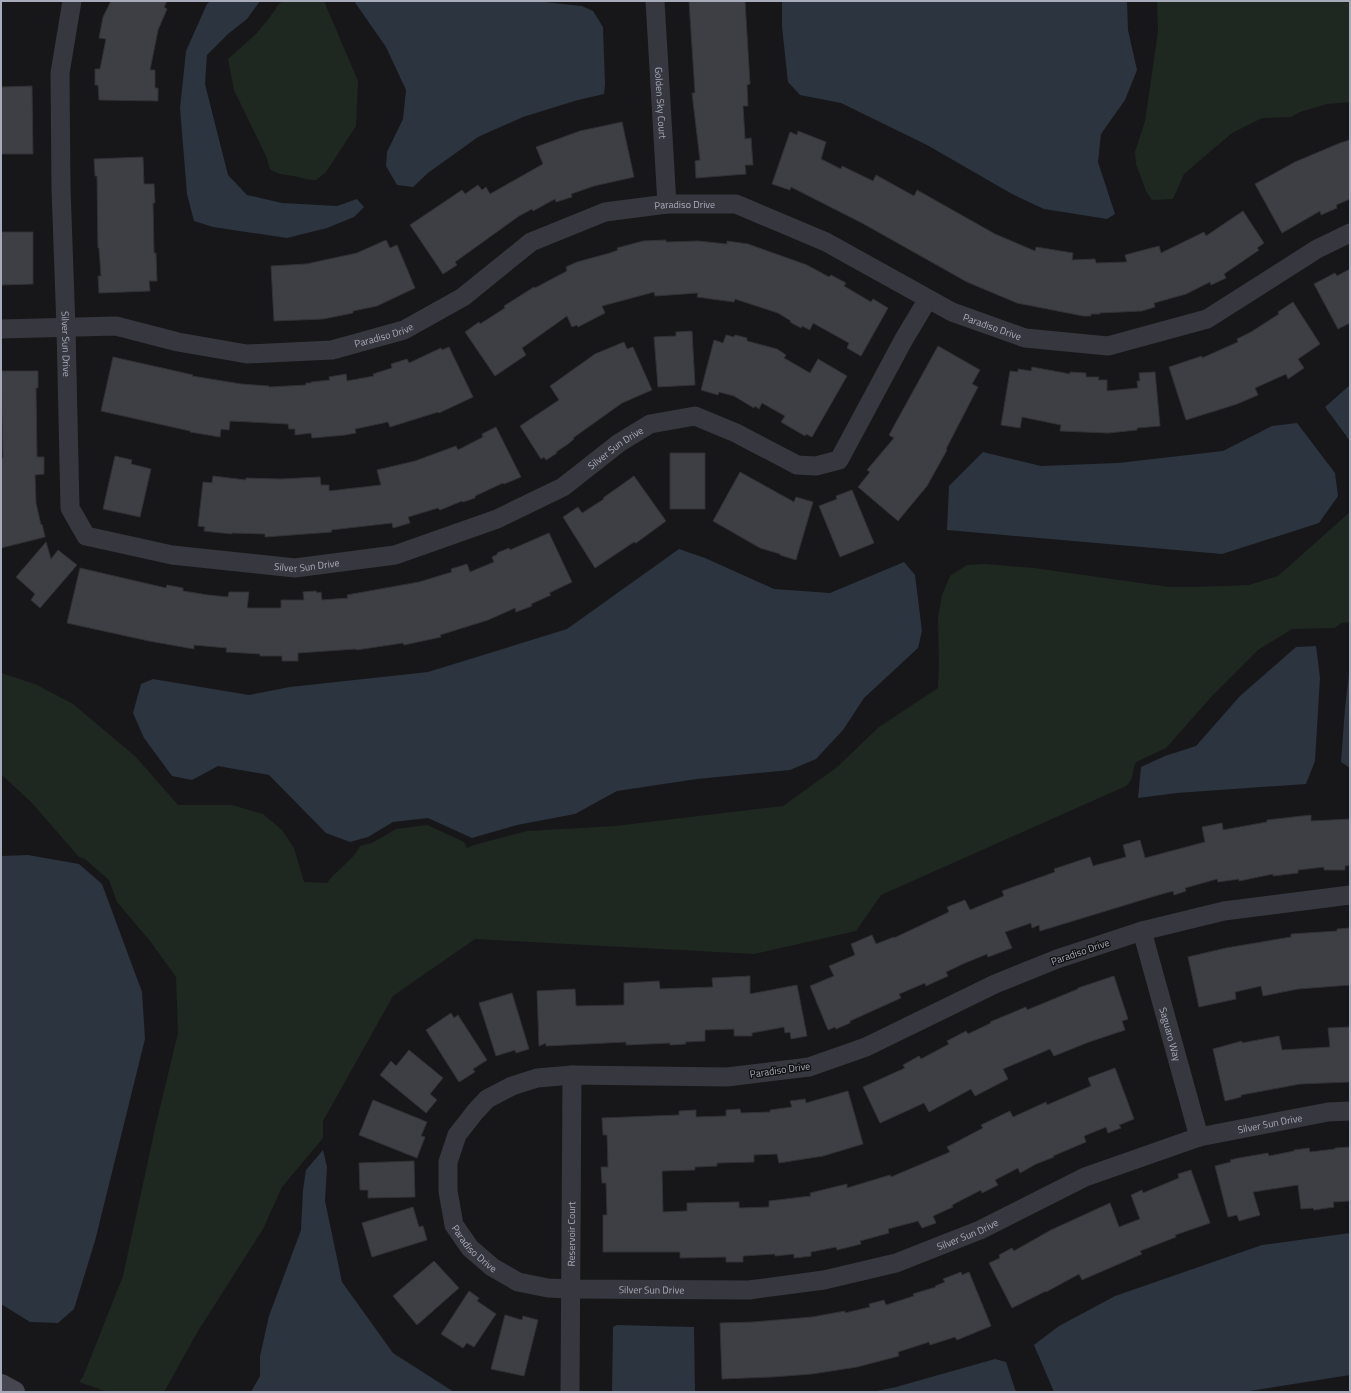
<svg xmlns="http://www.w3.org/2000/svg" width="1351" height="1393" font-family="'Titillium Web',sans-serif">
  <rect width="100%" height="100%" fill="#171719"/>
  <!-- green -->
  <path fill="#1e2821" d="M 283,1 L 324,1 L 358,81 L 356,126 L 326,172 L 316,180 C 308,180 302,178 294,176 C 282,174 281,176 270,169 L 266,156 L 234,90 L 228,59 L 256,34 L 270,17 L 279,4 Z
    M 1157,1 L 1350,1 L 1350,102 L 1327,104 L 1300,112 L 1291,117 L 1262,118 L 1232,133 L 1184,174 L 1173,199 L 1152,200 L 1146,191 L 1136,164 L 1135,152 L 1145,121 L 1158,32 Z
    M 1350,512 L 1350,622 L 1341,623 L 1335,628 L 1292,629 L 1258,650 L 1212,696 L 1166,748 L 1136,762 C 1131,772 1135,778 1126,786 L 881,895 L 856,931 L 754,954 L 475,939 L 393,996 L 323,1121 L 323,1138 L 282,1187 L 263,1229 L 198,1331 L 164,1392 L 108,1392 L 79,1382 L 83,1377 L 123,1276 L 156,1124 L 178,1033 L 176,977 L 150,941 L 117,902 L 109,880 L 85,859 L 79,857 L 32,803 L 1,774 L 1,673 L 35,684 L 73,704 L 136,757 L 178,805 L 232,805 L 263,814 L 282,830 L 294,848 L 304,882 L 327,883 C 336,870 353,861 360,846 L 372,843 L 396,829 L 427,825 L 464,842 L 467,848 L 474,845 L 527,831 L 615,826 L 783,806 L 836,768 L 879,727 L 938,688 L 939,664 L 938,618 L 942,595 L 950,576 L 967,565 L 985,564 L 1034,568 L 1169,587 L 1194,587 L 1249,585 L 1278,576 Z"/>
  <!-- water -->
  <path fill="#2b343f" d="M 210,1 L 260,1 L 247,19 L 228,34 L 207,55 L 205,84 L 228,175 L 247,195 L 282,203 L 337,206 L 357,199 L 364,207 L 354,217 L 327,228 L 287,238 L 213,227 L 194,221 L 187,194 L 180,108 L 186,51 L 207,4 Z
    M 354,1 L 535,1 L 582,6 L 593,11 L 603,27 L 605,84 L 604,94 L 578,100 L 523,117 L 478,137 L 428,173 L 413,187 L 397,185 L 386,166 L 387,152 L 403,119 L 406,90 L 386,47 Z
    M 782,1 L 1127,1 L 1128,30 L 1137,70 L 1125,100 L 1101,134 L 1098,162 L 1115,214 L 1107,219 L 1044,209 L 1012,194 L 927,145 L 841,103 L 800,95 L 788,82 L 782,27 Z
    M 1350,385 L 1350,441 L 1325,407 Z
    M 1297,423 L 1335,473 L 1338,496 L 1319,523 L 1222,554 L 947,530 L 949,486 L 983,452 L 1041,466 L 1118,463 L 1223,451 L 1272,426 Z
    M 679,549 L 705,558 L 774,589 L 830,593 L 904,562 L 915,575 L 922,631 L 918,648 L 864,698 L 843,730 L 816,759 L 790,770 L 697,779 L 617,791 L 575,814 L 517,825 L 472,838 L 428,818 L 393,822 L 368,837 L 350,842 L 326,833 L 269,775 L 218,766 L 192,780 L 172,776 L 144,738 L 133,713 L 141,684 L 153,679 L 249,695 L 290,687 L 428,672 L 567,629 Z
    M 1316,646 L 1320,678 L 1315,761 L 1306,784 L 1177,793 L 1138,798 L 1141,767 L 1165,756 L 1196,746 L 1240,696 L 1296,647 Z
    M 1350,666 L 1350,768 L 1341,762 L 1345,708 Z
    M 28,855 L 79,864 L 102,884 L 142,992 L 145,1039 L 95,1241 L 74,1309 L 58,1323 L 30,1322 L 1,1304 L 1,856 Z
    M 323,1150 L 327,1167 L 325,1201 L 342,1282 L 393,1353 L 454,1392 L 251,1392 L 260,1376 L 260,1356 L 269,1316 L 301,1230 L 303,1190 L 306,1170 Z
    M 1350,1233 L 1350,1375 L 1243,1392 L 1054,1392 L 1034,1345 L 1059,1326 L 1115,1296 L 1262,1245 Z
    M 617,1325 L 694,1327 L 695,1392 L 612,1392 L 613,1327 Z
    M 995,1359 L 1006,1362 L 1016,1392 L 872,1392 L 896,1387 Z"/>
  <!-- building -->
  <path fill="#3e3f44" stroke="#313135" d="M 111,1 L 167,1 L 164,7 L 167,9 L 158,30 L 150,70 L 155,70 L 155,88 L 158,88 L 158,101 L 99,100 L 98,85 L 95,85 L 95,69 L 100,69 L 106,39 L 99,38 L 103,17 Z
    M 689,1 L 745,1 L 750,84 L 747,85 L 748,106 L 743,106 L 745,139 L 751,138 L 753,165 L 745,165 L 746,174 L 696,178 L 695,161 L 700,160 L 692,93 L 695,93 Z
    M 32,86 L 33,154 L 1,154 L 1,87 Z
    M 622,122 L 634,177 L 594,186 L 571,194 L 572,197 L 556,202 L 555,199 L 533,211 L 532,209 L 519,216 L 455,262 L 457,265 L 443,274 L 410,225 L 462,190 L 465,194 L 478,185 L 482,190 L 486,187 L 490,194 L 543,164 L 536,147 L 580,131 Z
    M 798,131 L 826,142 L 821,159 L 841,169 L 842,166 L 873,181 L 876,175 L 914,196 L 917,190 L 995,234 L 1035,251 L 1036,247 L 1073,253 L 1072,260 L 1095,259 L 1096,263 L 1127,262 L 1125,255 L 1159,246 L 1161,253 L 1204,232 L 1206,236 L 1243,211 L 1264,243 L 1257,248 L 1259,250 L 1224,274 L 1226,278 L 1211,285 L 1210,282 L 1186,294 L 1154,303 L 1155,307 L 1142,311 L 1099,313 L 1100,314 L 1091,314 L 1091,316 L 1083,316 L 1017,303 L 967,282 L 862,223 L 791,187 L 790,190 L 772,184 L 790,132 L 797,135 Z
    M 1350,140 L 1350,199 L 1336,205 L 1337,208 L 1321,215 L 1320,211 L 1282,233 L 1255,184 L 1295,162 L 1340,143 Z
    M 143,157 L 144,184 L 154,184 L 155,203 L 153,203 L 154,253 L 156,253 L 157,281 L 149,281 L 150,291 L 99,293 L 98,276 L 101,276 L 99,248 L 98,248 L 97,176 L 95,176 L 94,159 Z
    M 1,232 L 33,232 L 33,284 L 1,285 Z
    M 386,240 L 390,248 L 397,245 L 415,288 L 377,306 L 353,311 L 353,313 L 323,319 L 274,321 L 271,266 L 306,264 L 357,253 Z
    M 666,240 L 666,242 L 698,241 L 727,244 L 727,241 L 748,244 L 807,265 L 829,277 L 831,275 L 846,283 L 844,286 L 871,302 L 873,299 L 888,308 L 861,356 L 847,348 L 849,343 L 813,323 L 810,330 L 802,326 L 801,328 L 790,322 L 791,321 L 778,313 L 735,299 L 734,302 L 697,297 L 698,293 L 655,296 L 654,292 L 602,306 L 605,313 L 578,327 L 577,325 L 572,327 L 567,316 L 522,348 L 526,355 L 495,376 L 465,332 L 479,322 L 480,324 L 505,308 L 504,306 L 534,287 L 535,288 L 567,271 L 566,267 L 577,262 L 610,253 L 618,250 L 617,248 L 643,241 Z
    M 1350,269 L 1350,323 L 1338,329 L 1314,284 L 1335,273 L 1337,276 Z
    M 1293,302 L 1320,344 L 1298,359 L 1304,368 L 1288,379 L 1286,374 L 1255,388 L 1258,395 L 1237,404 L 1186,420 L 1169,367 L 1202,356 L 1202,358 L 1238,342 L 1237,339 L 1251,332 L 1279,314 L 1278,312 Z
    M 692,331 L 695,385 L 658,387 L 654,337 L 676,336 L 676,332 Z
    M 726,335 L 734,337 L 735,335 L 747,338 L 747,341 L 777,349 L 786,355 L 784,358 L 810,373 L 818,359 L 847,376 L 812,437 L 806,434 L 805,436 L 781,422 L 785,416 L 762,403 L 759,409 L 755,406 L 754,408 L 734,396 L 719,392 L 718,395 L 701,390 L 714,340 L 723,343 Z
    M 624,342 L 627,349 L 633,347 L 652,390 L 622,403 L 573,438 L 574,439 L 568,444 L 556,452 L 557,453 L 546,460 L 544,457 L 541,459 L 520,426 L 559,400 L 550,386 L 595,354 Z
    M 938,346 L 980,370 L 972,384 L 978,387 L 946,449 L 947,450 L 927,486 L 898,521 L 858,487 L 870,472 L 867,470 L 894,438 L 889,435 Z
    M 449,347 L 473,397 L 439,413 L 438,412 L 390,427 L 388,422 L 355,429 L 356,433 L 345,435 L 312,438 L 311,433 L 295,435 L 295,429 L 289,429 L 288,424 L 230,421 L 229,430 L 221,429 L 220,437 L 190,432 L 190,431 L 101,411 L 113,357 L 180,372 L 193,375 L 192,376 L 241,384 L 269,386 L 269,387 L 306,385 L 306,383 L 311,383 L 311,382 L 330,380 L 329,377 L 346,374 L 347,381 L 374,376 L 373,374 L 392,368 L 391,364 L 407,359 L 409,363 L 441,348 L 442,350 Z
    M 1032,367 L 1070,374 L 1070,372 L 1086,373 L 1086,377 L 1099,377 L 1098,380 L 1107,380 L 1107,391 L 1138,388 L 1137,381 L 1140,381 L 1139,373 L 1155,372 L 1160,426 L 1137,428 L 1137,430 L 1108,433 L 1060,431 L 1061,425 L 1022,417 L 1020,428 L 1001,425 L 1010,371 L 1018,372 L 1018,369 L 1031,371 Z
    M 1,371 L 38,371 L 38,388 L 36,388 L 37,457 L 44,457 L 44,474 L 35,475 L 36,503 L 41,525 L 42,524 L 45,537 L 1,548 L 1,458 L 3,458 Z
    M 496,427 L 521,477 L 509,482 L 504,484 L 503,483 L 475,496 L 475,498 L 463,502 L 462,501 L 440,510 L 438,508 L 408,517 L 410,523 L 393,528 L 392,523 L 331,530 L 332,532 L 265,537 L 265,534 L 232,533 L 232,534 L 204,531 L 205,527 L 198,526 L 203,482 L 212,483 L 213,476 L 246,480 L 246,478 L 281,479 L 320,477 L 321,485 L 329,485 L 329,491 L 381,485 L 377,470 L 415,461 L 456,446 L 458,450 L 483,437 L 482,434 Z
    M 670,453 L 705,453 L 705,509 L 670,509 Z
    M 115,456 L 132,460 L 131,464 L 151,469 L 140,517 L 103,509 Z
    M 740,472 L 794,502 L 796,497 L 813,502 L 796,560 L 780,555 L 780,554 L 760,548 L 713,521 Z
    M 634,476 L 666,521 L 636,543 L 634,542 L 595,568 L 563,517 L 578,507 L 582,513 L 604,499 L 603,498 Z
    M 852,490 L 874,543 L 840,557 L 819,506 L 837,499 L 836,496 Z
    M 549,533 L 572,582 L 549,593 L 551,595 L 531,604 L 532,606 L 516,612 L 515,608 L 488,620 L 440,635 L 441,637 L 404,645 L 403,643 L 356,650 L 356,649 L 298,653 L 298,661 L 282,661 L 282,656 L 260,656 L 260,654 L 226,652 L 227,648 L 194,645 L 194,649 L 149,641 L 67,623 L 80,568 L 166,588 L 167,585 L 183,588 L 183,591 L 208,595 L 228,597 L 229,592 L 249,592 L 247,608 L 281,608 L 281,600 L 304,600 L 303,592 L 316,591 L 317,593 L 321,592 L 322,600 L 348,598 L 347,595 L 419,582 L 452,572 L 451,569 L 467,564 L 470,572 L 494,562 L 492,557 L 498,554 L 497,553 L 509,548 L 510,550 Z
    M 46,542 L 51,559 L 58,550 L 77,565 L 40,608 L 31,600 L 35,594 L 16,577 Z
    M 1311,815 L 1311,821 L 1350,819 L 1350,865 L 1345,866 L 1345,870 L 1324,870 L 1324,867 L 1298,870 L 1298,873 L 1273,876 L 1273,874 L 1239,881 L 1239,879 L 1218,882 L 1217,879 L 1185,888 L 1186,891 L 1174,895 L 1173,891 L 1155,896 L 1040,931 L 1039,925 L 1032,928 L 1031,923 L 1005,932 L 1012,948 L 988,957 L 987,954 L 965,963 L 946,972 L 948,976 L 926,986 L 925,983 L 899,994 L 901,998 L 850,1021 L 850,1023 L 836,1029 L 835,1027 L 828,1030 L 810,986 L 834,976 L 829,966 L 855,955 L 851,944 L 872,935 L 876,944 L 894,937 L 894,938 L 949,912 L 947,907 L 965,900 L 970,910 L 1004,896 L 1002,891 L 1055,872 L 1054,869 L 1090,857 L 1093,866 L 1126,857 L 1123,845 L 1140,840 L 1145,858 L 1205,842 L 1202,827 L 1222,823 L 1223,830 L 1267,822 L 1267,820 Z
    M 1350,928 L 1350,985 L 1298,989 L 1263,996 L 1261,986 L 1235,992 L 1236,999 L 1199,1007 L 1188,957 L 1226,948 L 1291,937 L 1291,934 L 1337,931 L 1337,929 Z
    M 750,976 L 750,994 L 797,985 L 807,1036 L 791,1039 L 790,1032 L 785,1033 L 784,1027 L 752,1033 L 752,1036 L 734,1036 L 734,1029 L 705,1030 L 705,1041 L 685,1042 L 686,1044 L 670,1045 L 670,1043 L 626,1045 L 626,1042 L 546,1046 L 546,1043 L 539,1046 L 537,991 L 575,989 L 576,1006 L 624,1005 L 624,983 L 659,981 L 660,989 L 713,987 L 712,978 Z
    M 1114,976 L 1128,1019 L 1122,1021 L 1125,1030 L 1089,1042 L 1054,1056 L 1050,1049 L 1003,1069 L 1008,1079 L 975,1096 L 971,1089 L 929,1112 L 924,1103 L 880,1123 L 863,1087 L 905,1068 L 903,1065 L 919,1056 L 921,1059 L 949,1044 L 947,1041 L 966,1031 L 968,1034 L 991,1023 L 990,1022 L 1026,1007 L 1027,1010 L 1078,989 L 1078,988 Z
    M 512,993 L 529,1049 L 516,1053 L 515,1050 L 496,1056 L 479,1003 Z
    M 451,1013 L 454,1018 L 458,1015 L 487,1060 L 473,1069 L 475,1072 L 459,1082 L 426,1030 Z
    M 1350,1027 L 1350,1082 L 1300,1084 L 1241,1095 L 1241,1097 L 1225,1101 L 1213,1049 L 1242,1041 L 1242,1043 L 1279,1036 L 1282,1050 L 1330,1047 L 1328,1028 Z
    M 409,1050 L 443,1078 L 430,1094 L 437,1100 L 426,1113 L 380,1075 L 391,1061 L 396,1066 Z
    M 1115,1068 L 1134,1119 L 1119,1125 L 1121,1128 L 1108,1133 L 1106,1127 L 1084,1136 L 1086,1142 L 1053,1156 L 1054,1157 L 1036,1164 L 1020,1173 L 1018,1168 L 995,1180 L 998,1185 L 982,1193 L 981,1190 L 952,1205 L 953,1207 L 933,1216 L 936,1223 L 922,1228 L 918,1221 L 888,1229 L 889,1233 L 860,1241 L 861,1244 L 837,1250 L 836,1247 L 811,1252 L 811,1256 L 794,1258 L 794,1254 L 775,1256 L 775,1254 L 743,1256 L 743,1262 L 726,1262 L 726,1257 L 680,1258 L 680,1252 L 603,1252 L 603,1215 L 607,1215 L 606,1183 L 602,1183 L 601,1167 L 608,1167 L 607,1135 L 603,1135 L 602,1118 L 679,1115 L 679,1111 L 696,1110 L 696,1117 L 726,1116 L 726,1110 L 740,1109 L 741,1113 L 770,1112 L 770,1110 L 792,1107 L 790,1101 L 805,1099 L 806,1103 L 848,1091 L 863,1144 L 823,1156 L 779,1163 L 777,1154 L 754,1155 L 754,1162 L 717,1163 L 717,1166 L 695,1167 L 695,1170 L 662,1171 L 663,1212 L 687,1211 L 687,1203 L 739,1202 L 739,1208 L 769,1207 L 769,1201 L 811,1196 L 810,1193 L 847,1184 L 847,1188 L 890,1175 L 891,1177 L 950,1152 L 947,1147 L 983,1128 L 981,1125 L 1010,1111 L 1013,1117 L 1046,1102 L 1047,1105 L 1091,1086 L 1088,1078 Z
    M 373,1100 L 427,1122 L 421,1136 L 425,1137 L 417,1158 L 359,1135 Z
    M 1350,1147 L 1350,1201 L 1333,1202 L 1334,1207 L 1314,1210 L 1313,1208 L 1301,1209 L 1298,1185 L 1253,1192 L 1260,1215 L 1239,1221 L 1237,1215 L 1228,1217 L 1215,1166 L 1231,1162 L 1230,1160 L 1239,1158 L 1268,1153 L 1269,1156 L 1294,1151 L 1294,1150 L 1309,1148 L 1310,1152 L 1335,1149 L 1335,1148 Z
    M 414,1161 L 415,1197 L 368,1198 L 368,1190 L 360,1190 L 359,1163 Z
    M 1191,1170 L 1210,1223 L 1175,1235 L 1176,1237 L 1140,1251 L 1142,1254 L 1082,1280 L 1079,1274 L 1046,1292 L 1046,1291 L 1012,1308 L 989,1263 L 1000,1258 L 999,1255 L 1012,1248 L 1014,1251 L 1051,1230 L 1110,1203 L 1119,1227 L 1140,1219 L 1131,1195 L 1142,1190 L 1143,1193 L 1179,1178 L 1178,1174 Z
    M 413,1207 L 419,1227 L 423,1226 L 427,1240 L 372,1257 L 362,1223 Z
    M 434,1261 L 459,1288 L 417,1325 L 393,1296 Z
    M 961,1272 L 962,1275 L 969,1272 L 991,1326 L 957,1340 L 955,1337 L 930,1345 L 929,1342 L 898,1352 L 899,1356 L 857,1367 L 812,1374 L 772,1377 L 722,1379 L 720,1323 L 753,1322 L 812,1317 L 845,1311 L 845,1313 L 870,1307 L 869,1304 L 884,1300 L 886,1305 L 914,1296 L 913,1294 L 936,1287 L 935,1286 L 945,1282 L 943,1279 Z
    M 469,1291 L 479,1298 L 477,1301 L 496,1314 L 474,1347 L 467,1343 L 463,1348 L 441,1334 Z
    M 505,1315 L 522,1320 L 523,1316 L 538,1320 L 524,1376 L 491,1369 Z"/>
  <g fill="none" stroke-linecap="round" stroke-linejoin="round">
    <!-- street -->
    <g stroke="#37383f" stroke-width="19">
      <path id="s1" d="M 72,1 L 60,73 L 61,188 L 66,328 L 70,508 L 86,536 L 172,555 L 295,568 L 395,555 L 497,519 L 563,487 L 619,443 L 650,424 L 695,416 L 736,433 L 797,465 L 816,466 L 839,460 L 904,339 L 928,299"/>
      <path id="s2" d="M 655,1 L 667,204"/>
      <path id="s3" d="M 1,329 L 116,326 L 178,342 L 247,354 L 332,350 L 404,330 L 463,297 L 531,242 L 605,212 L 667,204 L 736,204 L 826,242 L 952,312 L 1025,338 L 1108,346 L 1207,319 L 1317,249 L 1350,233"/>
      <path id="s4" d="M 1350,895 L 1224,911 L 1142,931 L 1057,959 L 995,984 L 866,1047 L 809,1067 L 727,1077 L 572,1075 L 537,1078 L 512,1086 L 487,1099 L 475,1112 L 457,1135 L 448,1162 L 448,1191 L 454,1225 L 470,1248 L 492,1267 L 518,1282 L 548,1288 L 571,1289 L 749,1290 L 824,1280 L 896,1263 L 980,1230 L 1085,1177 L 1199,1137 L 1328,1112 L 1350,1111"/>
      <path id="s5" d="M 1142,931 L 1199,1137"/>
      <path id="s6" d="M 570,1392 L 572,1075"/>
    </g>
    <!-- secondary -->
    <path stroke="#45464f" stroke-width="22" d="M 1,1385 L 14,1392"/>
  </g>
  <g text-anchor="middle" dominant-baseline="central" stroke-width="3" stroke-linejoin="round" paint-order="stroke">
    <!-- street labels -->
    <g font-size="10" fill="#a8abba" stroke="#121214">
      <text stroke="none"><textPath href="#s2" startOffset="102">Golden Sky Court</textPath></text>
      <text stroke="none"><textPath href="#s3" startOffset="724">Paradiso Drive</textPath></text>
      <text stroke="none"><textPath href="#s3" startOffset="1060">Paradiso Drive</textPath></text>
      <text stroke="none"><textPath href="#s3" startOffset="388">Paradiso Drive</textPath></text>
      <text stroke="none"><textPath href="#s1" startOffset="344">Silver Sun Drive</textPath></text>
      <text stroke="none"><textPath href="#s1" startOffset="1100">Silver Sun Drive</textPath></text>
      <text stroke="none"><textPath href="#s1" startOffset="764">Silver Sun Drive</textPath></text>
      <text transform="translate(1080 952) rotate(-19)">Paradiso Drive</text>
      <text stroke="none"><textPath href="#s5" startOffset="107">Saguaro Way</textPath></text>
      <text transform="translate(780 1070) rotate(-8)">Paradiso Drive</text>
      <text stroke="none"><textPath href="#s4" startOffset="1907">Silver Sun Drive</textPath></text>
      <text stroke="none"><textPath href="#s6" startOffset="158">Reservoir Court</textPath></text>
      <text stroke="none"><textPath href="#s4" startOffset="1583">Silver Sun Drive</textPath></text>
      <text stroke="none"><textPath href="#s4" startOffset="1069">Paradiso Drive</textPath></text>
      <text stroke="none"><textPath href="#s4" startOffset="1259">Silver Sun Drive</textPath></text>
    </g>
  </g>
  <!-- border -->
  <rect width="1351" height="1393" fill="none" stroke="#a8abba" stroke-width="4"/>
</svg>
